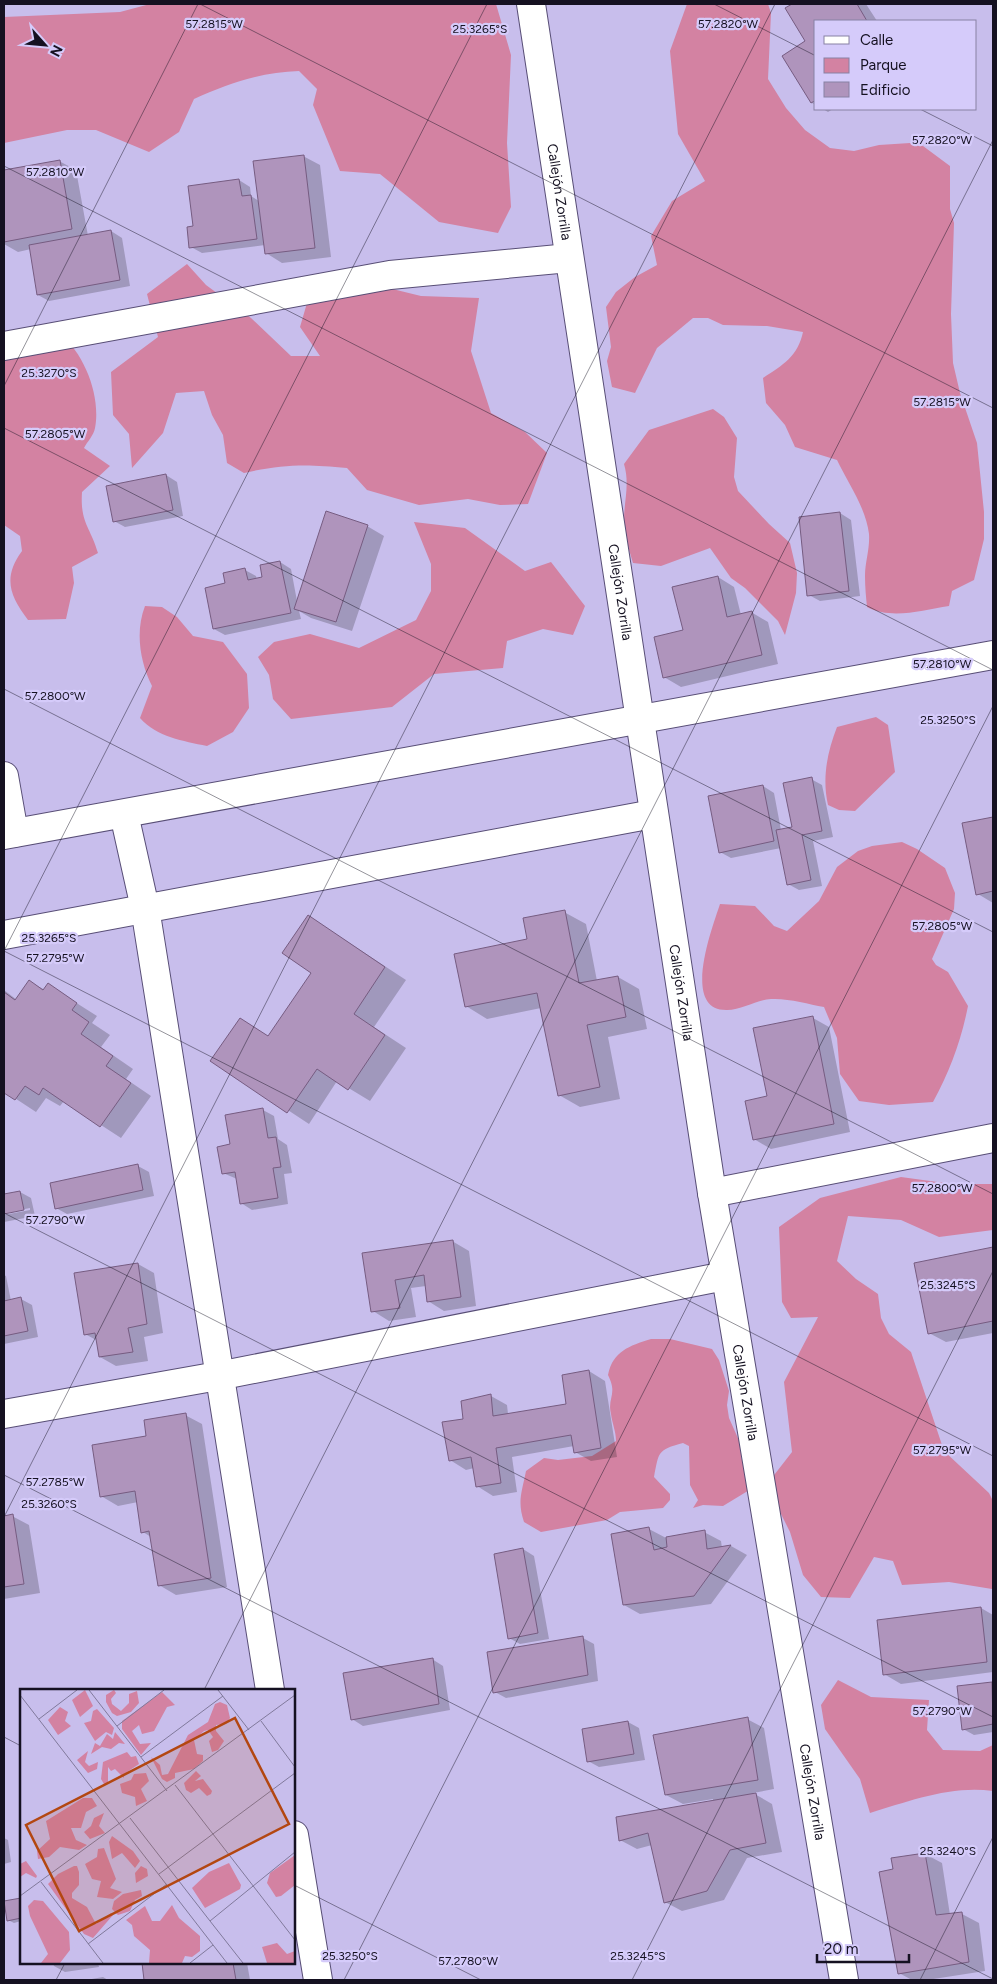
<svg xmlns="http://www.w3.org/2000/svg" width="997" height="1984" font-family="Figtree,sans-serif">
  <rect width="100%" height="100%" fill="#c8beec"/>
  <!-- green -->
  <path fill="#d382a2" d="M 150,4 L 496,4 L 511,55 L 507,143 L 511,207 L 498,233 L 439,222 L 380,174 L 340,171 L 313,105 L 317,89 L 299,71 C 261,72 228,84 194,99 L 179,132 L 149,152 L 96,130 L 67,130 L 4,143 L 4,17 L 120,12 Z
    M 687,4 L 768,4 L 771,13 L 768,79 L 786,108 L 805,130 L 830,148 L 854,151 L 879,145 L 910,143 L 923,146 L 950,166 L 950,209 L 954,223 L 951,314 L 953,363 L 960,393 L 977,443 L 984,512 L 984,539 L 974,580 L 952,591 L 949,606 C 922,610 892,620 867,607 C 866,597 865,587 865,576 C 865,562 870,549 869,534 C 866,508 848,483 837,460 L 795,447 L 785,425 L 766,403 L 763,378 C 783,365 798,356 803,332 L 767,326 L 723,325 L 708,318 L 693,318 L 657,348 L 635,393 L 612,387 L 607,361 L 611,347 L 606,307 L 616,292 L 635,277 L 657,265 L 651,236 L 672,201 L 705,181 L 678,134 L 670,51 Z
    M 187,264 L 206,285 L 251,318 L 291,356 L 320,356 L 300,327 L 307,303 L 372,284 L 421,296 L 479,298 L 471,351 L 491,413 L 525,432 L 547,453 L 528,504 L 500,505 L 468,499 L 419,505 L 367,490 L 347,468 C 306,464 284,464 244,473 L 227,463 L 223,435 L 212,415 L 204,391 L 176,393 L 163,433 L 132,468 L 129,434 L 113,415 L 111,372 L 158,337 L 147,294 Z
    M 34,326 C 43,327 53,328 60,334 C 85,354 101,397 95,428 C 94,435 87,442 84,448 L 110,466 L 82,492 C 80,523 90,526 98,553 L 72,567 L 74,583 L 66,619 L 28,620 C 9,595 3,577 22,551 L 20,536 L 4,525 L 4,338 Z
    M 713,409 L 724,417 L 737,438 L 734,477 L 738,491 L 769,524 L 790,543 L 797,573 L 796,593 L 785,635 L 778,621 L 745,588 L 731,578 L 710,548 L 661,566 L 633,563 C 629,549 624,535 624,520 C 624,501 630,484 624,464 L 649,430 Z
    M 414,522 L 465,528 L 525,571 L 551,562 L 585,606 L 573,635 L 543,629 L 507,641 L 503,668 L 434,674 L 392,707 L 291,719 L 273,699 L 269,675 L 258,657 L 274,642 L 310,634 L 359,648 L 416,620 L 431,591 L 431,564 Z
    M 145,606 L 162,607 L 177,617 L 193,636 L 223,642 L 247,674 L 249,708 L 233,732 L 207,746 C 183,741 157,737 140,718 L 152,686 C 140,662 135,632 145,606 Z
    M 876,717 L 888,725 L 895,772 L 855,811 L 839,810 L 828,805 C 822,778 827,753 837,727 Z
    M 902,842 L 917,849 L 945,868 L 955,893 L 954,909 L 932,959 L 936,965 L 948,972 L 968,1006 C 961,1041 950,1071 933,1102 L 889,1105 L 859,1101 L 840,1074 L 837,1038 L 824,1007 C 808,1004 788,998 771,999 C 756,1000 742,1010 727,1010 C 680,1011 713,926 720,904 L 755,906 L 774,926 L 787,931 L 819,901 L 837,867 L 858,851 L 872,846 Z
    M 901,1177 L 952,1184 L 993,1184 L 993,1230 L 939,1237 L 901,1220 L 848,1216 L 837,1261 L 856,1279 L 878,1294 L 881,1318 L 889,1334 L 911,1352 L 944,1451 L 989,1493 L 993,1501 L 993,1591 L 992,1589 L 949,1582 L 902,1585 L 893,1561 L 874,1557 L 850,1598 L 821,1597 L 803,1575 L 790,1532 L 778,1508 L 771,1479 L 792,1452 L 784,1382 L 818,1317 L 791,1318 L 782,1302 L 779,1227 L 820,1198 Z
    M 651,1339 L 670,1339 L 712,1349 L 719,1360 L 729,1391 L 727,1405 L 729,1418 L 741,1445 L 741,1457 L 751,1489 L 723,1506 L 703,1505 L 693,1508 L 698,1500 L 690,1485 L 689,1446 L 683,1443 C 657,1450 659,1452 654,1477 L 670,1494 L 670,1500 L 663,1508 L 620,1512 L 607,1520 L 541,1532 L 524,1522 C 517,1501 522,1492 526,1471 L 544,1458 L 558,1460 L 592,1456 L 616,1441 C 616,1431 612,1423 611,1414 C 607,1397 618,1395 608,1375 C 613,1351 629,1346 651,1339 Z
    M 838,1680 L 871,1697 L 929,1700 L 927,1730 L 943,1750 L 980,1751 L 993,1745 L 993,1791 C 952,1785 909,1801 870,1813 L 860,1779 L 825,1729 L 821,1705 Z"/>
  <!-- shadow -->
  <path fill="#0003" d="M 795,4 L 866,4 L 877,21 L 816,21 L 816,105 L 812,103 L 783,56 L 807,41 L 787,8 Z
    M 823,109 L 833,109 L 828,112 Z
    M 303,156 L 320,165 L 331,257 L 282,263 L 266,253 L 265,245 L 202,253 L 191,247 L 194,227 L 239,180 L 250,187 L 251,196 L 259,201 Z
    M 59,161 L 76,170 L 88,236 L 111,231 L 122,238 L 130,286 L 49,301 L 38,295 L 31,249 L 18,252 L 4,244 L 4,171 Z
    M 166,475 L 177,482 L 183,516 L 125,527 L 114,521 Z
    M 840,513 L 851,520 L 860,596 L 820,601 L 809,595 Z
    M 367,526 L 384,536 L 352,631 L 311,618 L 299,611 L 301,619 L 225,635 L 214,629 L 227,584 L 245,570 L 256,576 L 257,580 L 264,578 L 280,562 L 291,569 L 297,601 Z
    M 718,577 L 734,587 L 741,615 L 751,612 L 768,622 L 778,664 L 681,687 L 664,677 L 684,631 Z
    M 811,779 L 822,785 L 833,837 L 813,841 L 822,886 L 799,890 L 788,884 L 781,848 L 731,858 L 720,852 L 763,786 L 774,793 L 781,830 L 793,828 Z
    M 993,818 L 993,903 L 978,894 L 964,824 Z
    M 564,912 L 586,924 L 597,981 L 618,977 L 639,989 L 647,1029 L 608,1037 L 620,1099 L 580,1107 L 559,1095 L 541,1008 L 487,1019 L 466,1006 L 528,940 Z
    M 308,916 L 406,980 L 374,1027 L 406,1048 L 370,1101 L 337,1081 L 309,1124 L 212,1060 L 240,1019 L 269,1037 L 313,972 Z
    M 30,982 L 45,990 L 48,985 L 97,1016 L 92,1023 L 110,1035 L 101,1047 L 133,1069 L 126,1079 L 151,1096 L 121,1138 L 64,1101 L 60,1106 L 46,1098 L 36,1112 L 4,1091 L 4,990 L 17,1000 Z
    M 813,1018 L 829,1027 L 850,1132 L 771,1149 L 754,1139 L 768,1097 Z
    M 263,1110 L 274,1116 L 278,1139 L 287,1145 L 292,1173 L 284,1174 L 288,1204 L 252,1210 L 241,1203 L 237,1179 L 223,1173 L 231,1145 Z
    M 138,1166 L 149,1172 L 154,1196 L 67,1214 L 56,1208 Z
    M 20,1192 L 31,1198 L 35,1216 L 4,1222 L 4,1215 L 30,1210 L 30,1208 L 4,1213 L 4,1195 Z
    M 452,1241 L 469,1251 L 476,1306 L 444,1311 L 428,1301 L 426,1286 L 411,1288 L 416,1317 L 389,1321 L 373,1311 L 363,1254 Z
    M 993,1249 L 993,1333 L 946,1342 L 929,1333 L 916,1264 Z
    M 138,1264 L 154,1273 L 163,1333 L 144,1337 L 148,1361 L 116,1366 L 100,1357 L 98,1341 L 85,1334 Z
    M 4,1275 L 6,1276 L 11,1301 L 21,1299 L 32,1305 L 38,1337 L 4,1344 Z
    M 589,1371 L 605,1381 L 617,1457 L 591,1461 L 575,1452 L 574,1446 L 512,1457 L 517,1492 L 493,1496 L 477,1486 L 474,1468 L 466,1470 L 450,1460 L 465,1420 L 491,1396 L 507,1405 L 508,1414 L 568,1405 Z
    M 185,1415 L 202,1424 L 227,1587 L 176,1595 L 159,1585 L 151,1537 L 143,1532 L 138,1502 L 118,1506 L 101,1496 L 147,1437 Z
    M 12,1516 L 29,1525 L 40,1593 L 4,1599 L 4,1517 Z
    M 649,1529 L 668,1539 L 704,1532 L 721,1541 L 722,1548 L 731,1546 L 747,1555 L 711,1604 L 640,1614 L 624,1605 Z
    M 523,1549 L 534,1556 L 549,1639 L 520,1644 L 509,1638 Z
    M 981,1608 L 993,1615 L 993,1672 L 901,1684 L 884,1674 Z
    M 583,1638 L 594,1644 L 598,1681 L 506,1698 L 495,1692 Z
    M 432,1659 L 443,1666 L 450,1710 L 363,1726 L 352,1719 Z
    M 993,1684 L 993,1732 L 974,1735 L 963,1729 L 958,1687 Z
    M 747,1719 L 764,1728 L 774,1789 L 753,1793 L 772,1804 L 782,1852 L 747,1858 L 724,1900 L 682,1911 L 665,1902 L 652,1845 L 637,1849 L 620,1840 L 713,1802 L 713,1799 L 683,1804 L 666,1795 Z
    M 628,1722 L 639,1728 L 645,1760 L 599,1767 L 588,1761 L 583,1730 Z
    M 4,1838 L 8,1840 L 11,1862 L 4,1864 Z
    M 925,1854 L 942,1863 L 950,1915 L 962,1914 L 979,1923 L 985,1971 L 927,1980 L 912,1980 L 899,1973 L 892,1859 Z
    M 21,1899 L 21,1921 L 14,1923 L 8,1920 L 6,1902 Z
    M 53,1963 L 98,1963 L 99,1967 L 65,1972 L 54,1966 Z
    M 143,1963 L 247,1963 L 250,1980 L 146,1980 Z
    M 103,1977 L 108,1980 L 86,1980 Z"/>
  <!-- building -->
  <path fill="#af94bc" stroke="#765c81" d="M 792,4 L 857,4 L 867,21 L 816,21 L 816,100 L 811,103 L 782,56 L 805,41 L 785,8 Z
    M 304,155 L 315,248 L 265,254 L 253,161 Z
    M 60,160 L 72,229 L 4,242 L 4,170 Z
    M 239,179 L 242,196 L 251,195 L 257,239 L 189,248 L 187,227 L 193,226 L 188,186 Z
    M 111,230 L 120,280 L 37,295 L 29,245 Z
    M 166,474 L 173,510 L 113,522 L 106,486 Z
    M 326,511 L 368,525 L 336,622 L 294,609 Z
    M 840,512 L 849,591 L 807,596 L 799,517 Z
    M 280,561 L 291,613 L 213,629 L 205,588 L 225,583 L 223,573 L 245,568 L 248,580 L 262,577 L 260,565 Z
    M 718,576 L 727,617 L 752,611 L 762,655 L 663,678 L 654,637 L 683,630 L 672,587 Z
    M 812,777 L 822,831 L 802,835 L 811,880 L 787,885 L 776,830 L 792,827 L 783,783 Z
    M 763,785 L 774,841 L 719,853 L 708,796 Z
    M 993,817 L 993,891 L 976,895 L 962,823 Z
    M 565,910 L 579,983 L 618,976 L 626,1017 L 587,1025 L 600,1087 L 558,1096 L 537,993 L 465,1007 L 454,954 L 527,939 L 523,918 Z
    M 308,915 L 385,967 L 354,1014 L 385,1035 L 348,1090 L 317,1069 L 287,1113 L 210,1061 L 240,1018 L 268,1036 L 311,973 L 282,953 Z
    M 29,980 L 43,990 L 48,983 L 77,1003 L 72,1010 L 89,1022 L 81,1034 L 113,1056 L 106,1066 L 131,1083 L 100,1127 L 43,1088 L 39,1095 L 25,1086 L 15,1100 L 4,1093 L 4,992 L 15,1000 Z
    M 813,1016 L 834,1124 L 753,1140 L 745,1101 L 767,1096 L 753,1028 Z
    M 263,1108 L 268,1138 L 276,1137 L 281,1167 L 273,1168 L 278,1198 L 240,1204 L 235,1172 L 222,1174 L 217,1147 L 230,1144 L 225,1115 Z
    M 138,1164 L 143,1190 L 55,1209 L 50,1183 Z
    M 20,1191 L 24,1210 L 4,1214 L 4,1194 Z
    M 453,1240 L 461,1297 L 427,1302 L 424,1275 L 395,1280 L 400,1308 L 371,1312 L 362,1253 Z
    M 993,1247 L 993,1321 L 928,1334 L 914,1263 Z
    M 138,1263 L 147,1324 L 128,1328 L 133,1352 L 99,1357 L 95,1333 L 84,1335 L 74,1273 Z
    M 21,1297 L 28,1331 L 4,1336 L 4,1301 Z
    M 589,1370 L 601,1448 L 574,1453 L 571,1435 L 496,1448 L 501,1483 L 476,1487 L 471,1457 L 449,1461 L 442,1422 L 463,1419 L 461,1401 L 491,1394 L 493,1416 L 566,1404 L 562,1375 Z
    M 186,1413 L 211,1578 L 158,1586 L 149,1531 L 141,1533 L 135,1491 L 100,1497 L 92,1445 L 146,1436 L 144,1420 Z
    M 13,1514 L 24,1584 L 4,1587 L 4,1516 Z
    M 649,1527 L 654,1550 L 667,1547 L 666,1537 L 705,1530 L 707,1549 L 731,1545 L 694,1596 L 623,1605 L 611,1534 Z
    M 523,1548 L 538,1633 L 508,1639 L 494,1554 Z
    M 981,1607 L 987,1662 L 883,1675 L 877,1620 Z
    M 583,1636 L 588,1675 L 493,1693 L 487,1652 Z
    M 433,1658 L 439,1704 L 351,1720 L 343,1673 Z
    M 992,1682 L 993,1724 L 962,1730 L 957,1686 Z
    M 748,1717 L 758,1780 L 665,1795 L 653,1735 Z
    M 628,1721 L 634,1754 L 587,1762 L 582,1729 Z
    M 756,1793 L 766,1843 L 730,1850 L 707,1891 L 664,1903 L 648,1833 L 619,1841 L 616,1817 Z
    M 925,1853 L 936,1915 L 962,1912 L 969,1962 L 898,1974 L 879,1872 L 893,1869 L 891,1858 Z
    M 21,1898 L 21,1918 L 7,1921 L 4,1901 Z
    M 142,1963 L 233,1963 L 236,1980 L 144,1980 Z"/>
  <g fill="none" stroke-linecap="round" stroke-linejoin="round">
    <defs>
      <g id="minor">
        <path id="s1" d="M 531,4 L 712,1193 L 844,1980"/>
        <path d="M 4,346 L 390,275 L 569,258"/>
        <path d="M 4,776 L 14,833"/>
        <path d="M 124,814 L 145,908 L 270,1690"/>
        <path d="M 4,935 L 653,814"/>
        <path d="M 712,1193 L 993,1138"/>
        <path d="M 4,1414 L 218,1376 L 725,1276"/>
        <path d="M 294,1835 L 318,1980"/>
      </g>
      <path id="major" d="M 4,835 L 993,655"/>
    </defs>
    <!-- minor casing -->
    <use href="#minor" stroke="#584e76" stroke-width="30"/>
    <!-- major casing -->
    <use href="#major" stroke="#584e76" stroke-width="30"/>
    <!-- minor -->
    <use href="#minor" stroke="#fff" stroke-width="28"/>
    <!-- major -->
    <use href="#major" stroke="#fff" stroke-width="28"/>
  </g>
  <!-- ticks -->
  <path fill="none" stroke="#151121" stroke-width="1" stroke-opacity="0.45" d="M 200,4 L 993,408M 714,4 L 816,56M 920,109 L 993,146M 4,166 L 993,670M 4,386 L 198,4M 4,428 L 993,932M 4,689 L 993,1194M 4,951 L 993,1456M 4,951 L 487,4M 4,1213 L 993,1717M 4,1475 L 993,1979M 4,1517 L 775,4M 204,1690 L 993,140M 4,1737 L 21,1746M 294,1885 L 481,1980M 56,1980 L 65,1963M 344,1980 L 993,706M 632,1980 L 993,1271M 920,1980 L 993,1837"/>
  <g text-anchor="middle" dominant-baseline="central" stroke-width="4.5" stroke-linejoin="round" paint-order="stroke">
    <!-- street labels -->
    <g font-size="14" fill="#151121" stroke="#d5cbfa">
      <text stroke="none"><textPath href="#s1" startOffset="190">Callejón Zorrilla</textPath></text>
      <text stroke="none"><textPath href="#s1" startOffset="595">Callejón Zorrilla</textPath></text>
      <text stroke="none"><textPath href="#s1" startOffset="1000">Callejón Zorrilla</textPath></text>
      <text stroke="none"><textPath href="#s1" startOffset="1405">Callejón Zorrilla</textPath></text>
      <text stroke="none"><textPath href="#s1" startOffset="1810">Callejón Zorrilla</textPath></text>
    </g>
  </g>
  <!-- overview -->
  <g transform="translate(20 1689)">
    <rect width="275" height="275" fill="#c8beec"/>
    <path d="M 65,1 L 73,17 L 60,28 L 52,11 ZM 94,1 L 96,4 L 91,10 L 92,15 L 101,22 L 109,14 L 109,5 L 117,2 L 119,14 L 111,23 L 97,27 L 92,24 L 86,13 L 86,6 ZM 142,3 L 155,16 L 147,18 L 134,42 L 122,45 L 119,36 L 112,42 L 120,55 L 131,54 L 121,66 L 102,40 L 102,32 ZM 200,13 L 207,16 L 210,29 L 206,35 L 196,36 L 196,42 L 204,52 L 198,61 L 192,63 L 189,52 L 193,48 L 188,41 L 184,42 L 174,51 L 177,65 L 183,66 L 183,72 L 174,80 L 155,84 L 155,89 L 147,93 L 142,90 L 131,68 L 140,76 L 142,86 L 148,85 L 168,46 L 188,33 L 195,15 ZM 40,18 L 48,23 L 45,32 L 51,37 L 38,46 L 28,31 ZM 77,20 L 94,39 L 92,46 L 86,43 L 75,52 L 64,34 L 71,32 L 73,22 ZM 95,43 L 105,55 L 99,54 L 91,60 L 82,58 L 71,65 L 75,54 L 80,57 L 87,45 L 93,50 ZM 68,62 L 65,73 L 69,77 L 78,73 L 77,80 L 68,84 L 57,71 ZM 107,63 L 111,68 L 116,67 L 119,75 L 104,85 L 104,89 L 95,80 L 91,82 L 88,78 L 88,94 L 84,95 L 81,90 L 83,73 ZM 176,82 L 181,87 L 175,92 L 183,90 L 192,102 L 191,105 L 187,107 L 179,99 L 171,104 L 166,101 L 164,94 ZM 126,84 L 129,92 L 121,100 L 127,112 L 116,117 L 115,108 L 102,104 L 100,95 L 111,91 L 114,85 ZM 63,109 L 72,109 L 77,117 L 66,123 L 61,139 L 51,139 L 56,151 L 67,156 L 59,161 L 40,158 L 29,168 L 18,170 L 17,162 L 30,150 L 26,132 ZM 84,124 L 79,137 L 85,144 L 70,150 L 64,143 L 71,137 L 74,129 ZM 92,147 L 113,162 L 120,172 L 115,179 L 102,164 L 92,170 L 89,153 ZM 84,159 L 96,190 L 90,199 L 102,203 L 93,210 L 77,208 L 81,192 L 72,190 L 65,175 L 77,168 L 78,160 ZM 275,166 L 275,196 L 261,207 L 256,208 L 247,194 L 250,184 ZM 6,172 L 17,187 L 16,189 L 6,184 L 0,188 L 0,175 ZM 209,174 L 221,196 L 220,200 L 185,219 L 172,199 L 189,183 ZM 54,177 L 57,177 L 59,183 L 59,196 L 52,204 L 52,209 L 67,218 L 76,235 L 91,224 L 93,226 L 73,249 L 64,245 L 28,195 L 38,185 ZM 121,177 L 127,180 L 128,187 L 116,194 L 115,184 ZM 121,201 L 122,207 L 115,211 L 110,222 L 98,226 L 92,220 L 94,212 L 103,205 ZM 14,211 L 23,212 L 49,243 L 50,261 L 40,274 L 21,274 L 28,265 L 10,227 L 8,217 ZM 152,216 L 159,229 L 180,247 L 180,262 L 172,268 L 165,267 L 162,274 L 129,274 L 130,261 L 114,247 L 112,236 L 106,231 L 125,217 L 132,232 L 140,232 ZM 257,254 L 267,265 L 275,262 L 275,274 L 247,274 L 242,258 Z" fill="#d382a2"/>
    <path fill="none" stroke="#80799b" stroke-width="1" d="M 69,1 L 147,102M 198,1 L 229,41M 0,6 L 207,274M 19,30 L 57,1M 241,32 L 275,78M 97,37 L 144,1M 121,68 L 203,7M 155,96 L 275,251M 110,129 L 190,232M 139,185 L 275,84M 21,193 L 83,274M 0,207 L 275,6M 68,255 L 147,195M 170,274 L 193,256M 223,274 L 190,232 L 275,163"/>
    <path fill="#b34711" fill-opacity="0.15" stroke="#b34711" stroke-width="2.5" d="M 215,29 L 269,135 L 59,242 L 6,136 Z"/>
    <rect width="275" height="275" fill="none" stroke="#151121" stroke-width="2.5"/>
  </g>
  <g font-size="12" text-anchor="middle" fill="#151121" stroke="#d5cbfa" stroke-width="4.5" stroke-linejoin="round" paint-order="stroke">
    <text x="214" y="28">57.2815°W</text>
    <text x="728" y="28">57.2820°W</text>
    <text x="480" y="33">25.3265°S</text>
    <text x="942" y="144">57.2820°W</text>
    <text x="55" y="176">57.2810°W</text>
    <text x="49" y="377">25.3270°S</text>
    <text x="942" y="406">57.2815°W</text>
    <text x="55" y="438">57.2805°W</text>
    <text x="942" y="668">57.2810°W</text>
    <text x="55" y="700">57.2800°W</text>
    <text x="948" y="724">25.3250°S</text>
    <text x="942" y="930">57.2805°W</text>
    <text x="49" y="942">25.3265°S</text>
    <text x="55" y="962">57.2795°W</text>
    <text x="942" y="1192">57.2800°W</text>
    <text x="55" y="1224">57.2790°W</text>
    <text x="948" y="1289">25.3245°S</text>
    <text x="942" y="1454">57.2795°W</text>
    <text x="55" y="1486">57.2785°W</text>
    <text x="49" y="1508">25.3260°S</text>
    <text x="942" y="1715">57.2790°W</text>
    <text x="948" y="1855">25.3240°S</text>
    <text x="350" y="1960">25.3250°S</text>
    <text x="638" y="1960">25.3245°S</text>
    <text x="468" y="1965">57.2780°W</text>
  </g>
  <!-- border -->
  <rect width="997" height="1984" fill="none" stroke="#151121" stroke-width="10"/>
  <!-- legend -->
  <rect x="814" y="20" width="162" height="90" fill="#d5cbfa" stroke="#8881a3"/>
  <rect x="824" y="36" width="25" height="8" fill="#ffffff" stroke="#8881a3"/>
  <text x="860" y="45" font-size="15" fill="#151121">Calle</text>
  <rect x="824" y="58" width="25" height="15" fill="#d382a2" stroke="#8881a3"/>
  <text x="860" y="70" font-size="15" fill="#151121">Parque</text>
  <rect x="824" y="82" width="25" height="15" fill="#af94bc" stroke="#8881a3"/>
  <text x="860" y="95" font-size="15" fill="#151121">Edificio</text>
  <!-- north arrow -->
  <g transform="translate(45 45) rotate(117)" stroke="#d5cbfa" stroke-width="4" paint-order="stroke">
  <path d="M0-4L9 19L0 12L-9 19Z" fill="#151121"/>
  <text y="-8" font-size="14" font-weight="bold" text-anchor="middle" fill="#151121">N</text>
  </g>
  <!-- scale -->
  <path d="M817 1954v8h92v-8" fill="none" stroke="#151121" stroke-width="2.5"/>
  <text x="824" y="1954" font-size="15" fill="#151121" stroke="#d5cbfa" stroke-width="4" paint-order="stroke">20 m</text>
</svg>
